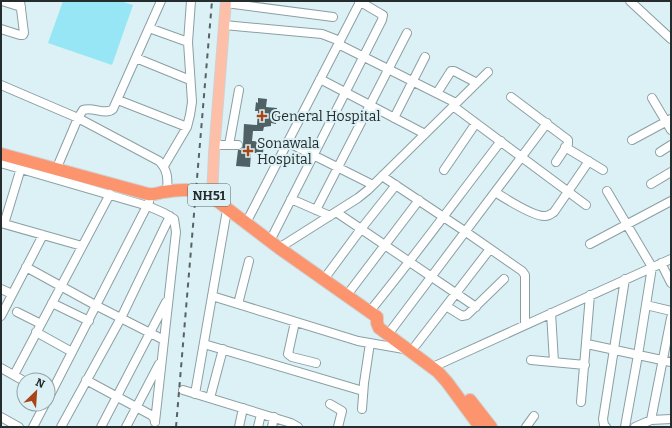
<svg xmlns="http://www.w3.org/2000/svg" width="672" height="428" font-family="Bitter,serif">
  <rect width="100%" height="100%" fill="#dcf1f5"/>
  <!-- green -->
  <path fill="#96e6f5" d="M 63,1 L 120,1 L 133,5 L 112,65 L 48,43 Z"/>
  <!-- building -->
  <path fill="#4f6165" d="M 258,98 L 267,99 L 266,107 L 277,108 L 276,124 L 271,123 L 271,126 L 264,127 L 263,131 L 253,131 L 252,141 L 264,142 L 263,153 L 251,153 L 250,167 L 236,166 L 238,150 L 241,150 L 243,145 L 244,124 L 257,125 L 258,111 L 255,111 L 256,102 L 258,103 Z"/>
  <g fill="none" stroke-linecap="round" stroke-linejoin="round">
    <defs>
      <path id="minor" d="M 2,1 L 21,7
        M 630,1 L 671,39
        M 226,3 L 333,17
        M 224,25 L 322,34 L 340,41
        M 149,28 L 188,42
        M 1,29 L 20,35 L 23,35 L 24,33 L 20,1
        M 338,44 L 456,103
        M 136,58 L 190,80
        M 320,79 L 425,134
        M 1,85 L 78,118 L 159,161 C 168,170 168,179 167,191
        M 437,93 L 451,71 L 454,71 L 477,83
        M 511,97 L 568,140 L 568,144 L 556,162
        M 652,98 L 671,130
        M 118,100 L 187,127
        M 453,106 L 586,205
        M 394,118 L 425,57
        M 632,140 L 671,119
        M 287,142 L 373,185
        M 214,145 L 238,145
        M 229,145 L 239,90
        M 565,147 L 603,170
        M 660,152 L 671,145
        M 1,163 L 148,206 L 164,213 L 174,219 L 176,232 L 155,422
        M 58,165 L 78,118 L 83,110 C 93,106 105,116 113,109 L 161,1
        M 164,166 L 187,127 L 190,115 L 192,102 L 188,42 L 191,1
        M 444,170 L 476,123
        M 382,176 L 466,232 L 522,271 L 525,275 L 525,324
        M 651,184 L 671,172
        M 607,191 L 652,267 L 638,355 L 625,427
        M 495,192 C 506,199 534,217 545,216 C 549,216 551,214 554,212 L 589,161
        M 291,199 L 330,216
        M 316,210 L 407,33
        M 336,212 L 476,307
        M 1,223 L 82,246
        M 246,223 L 360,2
        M 4,224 L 21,168
        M 270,241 L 382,20 L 383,15 L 381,14 L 359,1
        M 590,244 L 671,201
        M 279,248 L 358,198 L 368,190 L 488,72
        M 661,263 L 671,283
        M 26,267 L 97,306 L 164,340
        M 324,279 L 361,229 L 396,185
        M 1,289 L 12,294
        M 347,295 L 419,200
        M 212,296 L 358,341 L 404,349
        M 52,303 L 89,321
        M 238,304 L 249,261
        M 646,305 L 671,311
        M 446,306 L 462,316 L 467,315 L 504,279
        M 370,311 C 415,256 457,198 501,141
        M 17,312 L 41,324
        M 551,313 L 554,362
        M 1,316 L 43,235
        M 295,322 L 288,354 L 292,357 L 316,363
        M 392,329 L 547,123
        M 36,332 L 72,352
        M 204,344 L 363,391
        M 587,344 L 671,362
        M 416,345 L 490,249
        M 531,360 L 585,365
        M 433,367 L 671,259
        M 1,368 L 24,381
        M 14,375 L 110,194
        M 86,380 L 151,415 L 154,418 L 155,422
        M 183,390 L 291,423 L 298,427
        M 195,394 L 227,210
        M 210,398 L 223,349
        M 48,399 L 149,202
        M 581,402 L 590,295
        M 330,404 L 342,411 L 338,427
        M 362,409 L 364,383 L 370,343
        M 1,417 L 19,427
        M 651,420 L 671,318
        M 33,427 L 45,404
        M 61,427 L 121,318 L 170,216
        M 101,427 L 166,302
        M 126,427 L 159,364
        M 239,427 L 243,408
        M 258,427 L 261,414
        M 272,427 L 274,417
        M 526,427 L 534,416
        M 606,427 L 604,425 L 603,419 L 625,279
        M 635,427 L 651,420 L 671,419"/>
      <path id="major" d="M 212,197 L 214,153 L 226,1"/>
      <path id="highway" d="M 1,154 L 148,194 C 154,195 158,193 163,192 C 181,189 196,188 212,197 L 279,248 L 377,317 L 377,323 L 379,328 L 438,372 L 447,382 L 480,427
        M 470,400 L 491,427"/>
    </defs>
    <!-- minor casing -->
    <use href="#minor" stroke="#8b9fa3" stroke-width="10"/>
    <!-- major casing -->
    <use href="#major" stroke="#cfd1d1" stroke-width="12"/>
    <!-- highway casing -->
    <use href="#highway" stroke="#cfd1d1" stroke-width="14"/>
    <!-- minor -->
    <use href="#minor" stroke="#fff" stroke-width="8"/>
    <!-- major -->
    <use href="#major" stroke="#fdbfa8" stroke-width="10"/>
    <!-- highway -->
    <use href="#highway" stroke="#fc946e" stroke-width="12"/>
    <!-- rail -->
    <path stroke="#576264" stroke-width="2" stroke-dasharray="5 5" stroke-linecap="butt" d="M 176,427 L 212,1"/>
  </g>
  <!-- markers -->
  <g fill="#aa4419" stroke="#dcf1f5" stroke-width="1.5">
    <path d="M260 110h4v4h4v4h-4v4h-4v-4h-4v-4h4z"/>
    <path d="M246 145h4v4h4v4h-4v4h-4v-4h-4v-4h4z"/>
  </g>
  <g text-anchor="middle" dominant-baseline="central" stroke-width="4" stroke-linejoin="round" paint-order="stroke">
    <!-- shield labels -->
    <rect fill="#dcf1f5" stroke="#5b6769" stroke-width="1" x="188" y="184" width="42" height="22" rx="3"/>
    <g font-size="13" font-weight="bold" fill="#242c2d">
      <text x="209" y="195">NH51</text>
    </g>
    <!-- poi labels -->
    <g font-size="14" fill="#242c2d" stroke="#dcf1f5" text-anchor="start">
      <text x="271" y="116">General Hospital</text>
      <text x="257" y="143">Sonawala<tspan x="257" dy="16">Hospital</tspan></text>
    </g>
  </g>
  <!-- border -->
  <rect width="672" height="428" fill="none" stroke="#242c2d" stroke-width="4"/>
  <!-- north arrow -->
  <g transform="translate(36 392) rotate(25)"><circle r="19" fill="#dcf1f5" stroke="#92a2a5"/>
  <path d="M0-3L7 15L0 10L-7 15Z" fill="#aa4419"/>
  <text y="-6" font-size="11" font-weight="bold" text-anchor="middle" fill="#242c2d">N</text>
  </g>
</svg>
